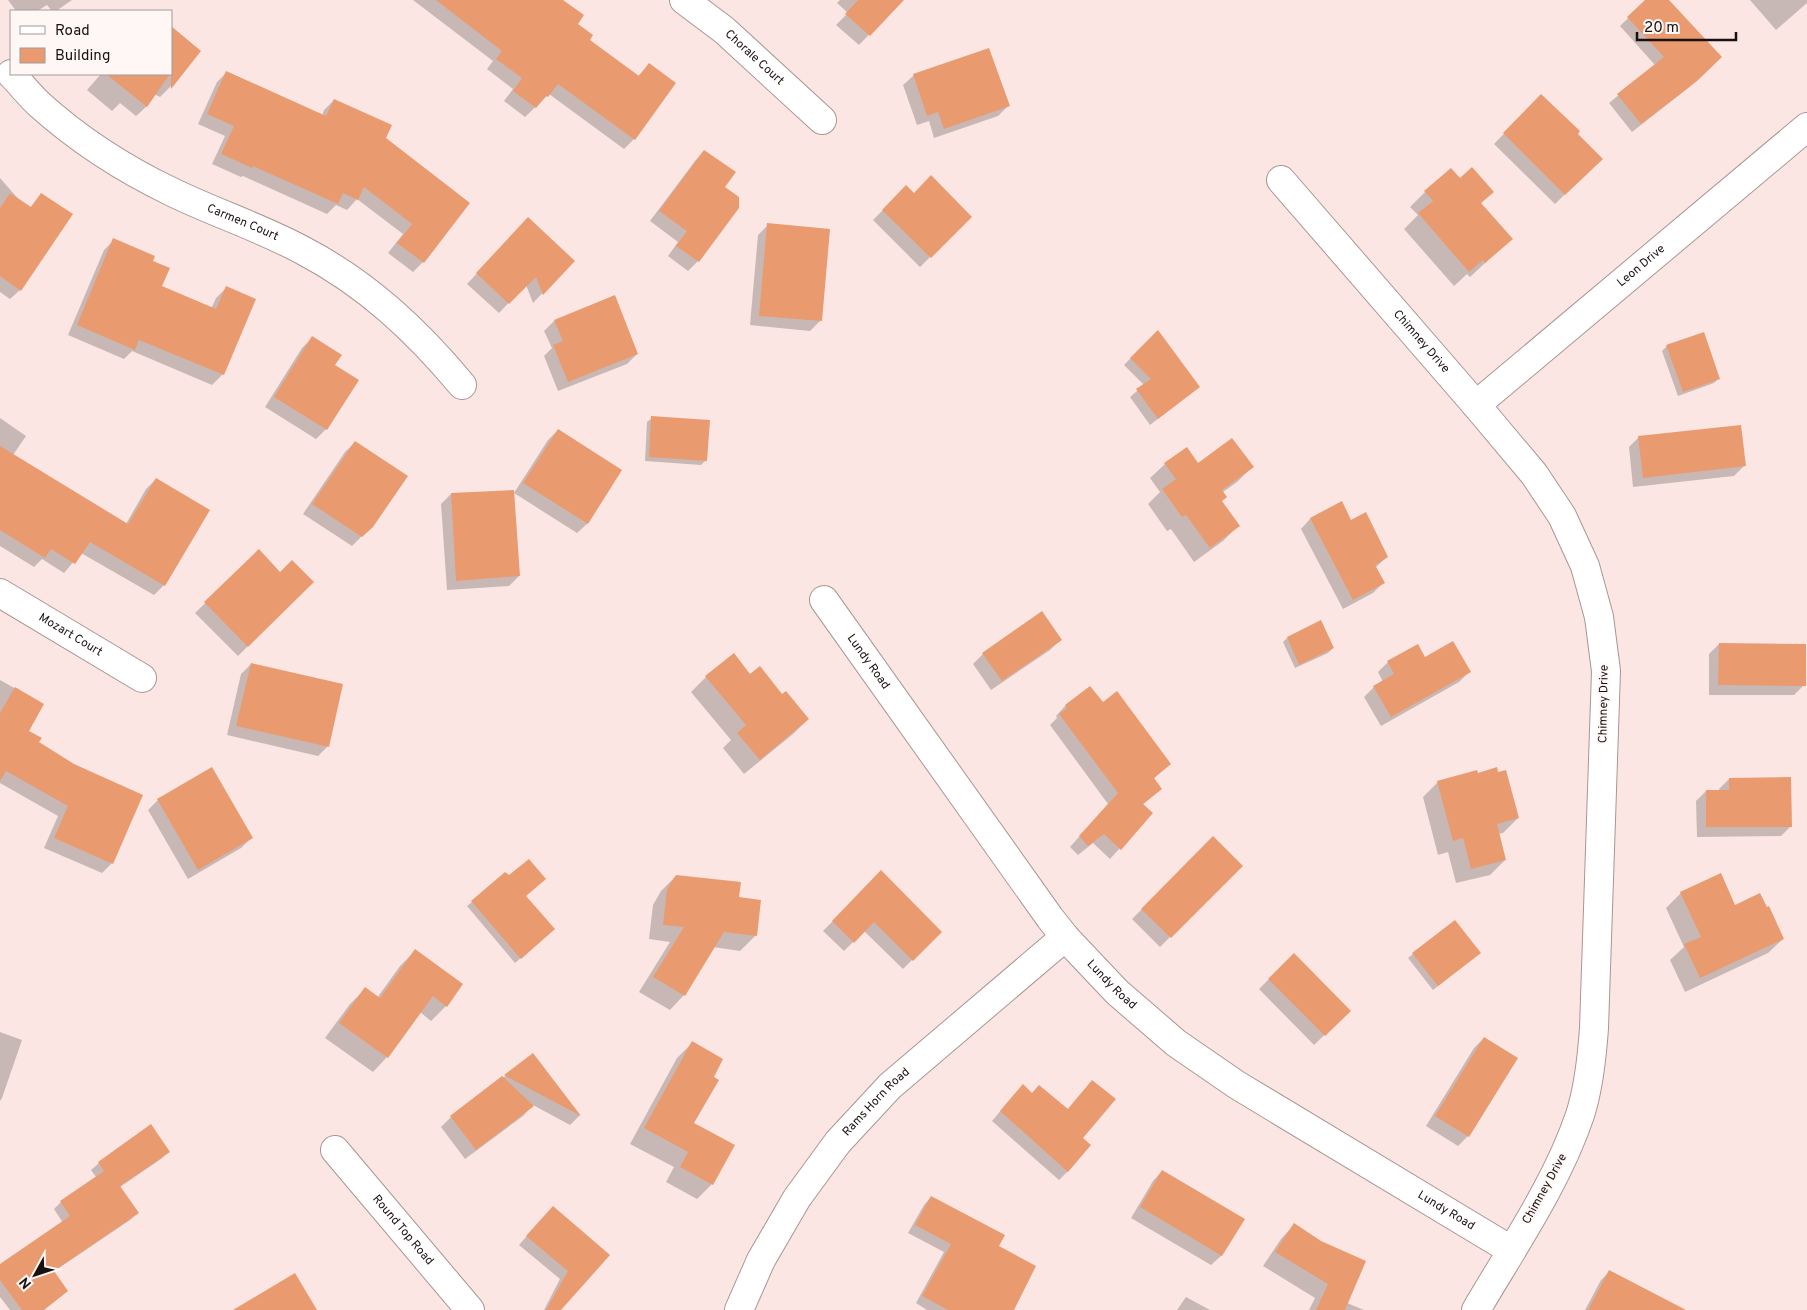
<svg xmlns="http://www.w3.org/2000/svg" width="1807" height="1310" font-family="Overpass,sans-serif">
  <rect width="100%" height="100%" fill="#fbe6e3"/>
  <!-- shadow -->
  <path fill="#0003" d="M 8,0 L 72,0 L 56,11 L 52,11 L 47,5 L 37,11 L 16,11 Z
    M 413,0 L 561,0 L 588,40 L 638,76 L 649,65 L 634,139 L 624,149 L 549,94 L 525,117 L 504,101 L 513,89 L 487,69 L 493,61 Z
    M 840,0 L 902,0 L 859,45 L 836,25 L 848,13 L 837,3 Z
    M 1647,0 L 1667,0 L 1712,66 L 1687,89 L 1632,132 L 1609,103 L 1655,65 L 1620,26 Z
    M 1750,0 L 1807,0 L 1807,3 L 1776,30 Z
    M 989,49 L 1008,106 L 998,116 L 934,138 L 929,121 L 917,125 L 903,85 L 913,76 Z
    M 199,51 L 170,87 L 160,97 L 154,94 L 146,107 L 136,116 L 120,103 L 112,111 L 87,90 L 101,74 L 171,74 Z
    M 227,72 L 322,116 L 324,110 L 334,100 L 468,203 L 423,262 L 413,272 L 388,253 L 403,234 L 357,199 L 347,210 L 336,205 L 327,214 L 243,176 L 241,177 L 212,164 L 225,136 L 198,124 L 217,82 Z
    M 1541,96 L 1601,159 L 1555,204 L 1494,144 Z
    M 704,151 L 723,187 L 738,207 L 698,261 L 688,271 L 668,256 L 678,242 L 650,221 L 695,161 Z
    M 0,178 L 28,210 L 42,194 L 20,290 L 10,299 L 0,292 Z
    M 1460,179 L 1492,192 L 1480,204 L 1511,239 L 1470,277 L 1467,274 L 1454,286 L 1404,229 L 1418,215 L 1410,207 L 1425,192 Z
    M 906,187 L 914,194 L 970,217 L 920,267 L 873,220 Z
    M 768,225 L 820,321 L 810,331 L 750,325 L 758,235 Z
    M 519,229 L 573,261 L 533,303 L 526,285 L 499,313 L 467,284 Z
    M 114,240 L 151,261 L 160,287 L 211,309 L 216,298 L 226,288 L 254,300 L 222,375 L 212,385 L 132,351 L 124,359 L 68,335 L 104,250 Z
    M 554,321 L 637,354 L 627,364 L 558,391 L 544,356 L 552,348 L 544,331 Z
    M 1157,331 L 1199,387 L 1150,425 L 1130,397 L 1144,385 L 1124,365 Z
    M 312,338 L 334,365 L 358,381 L 326,429 L 316,439 L 265,407 L 302,348 Z
    M 1667,346 L 1719,378 L 1714,383 L 1678,396 L 1662,351 Z
    M 0,418 L 26,436 L 13,455 L 126,524 L 146,489 L 156,479 L 208,510 L 164,585 L 154,595 L 81,553 L 64,573 L 42,559 L 34,567 L 0,546 Z
    M 652,418 L 706,460 L 701,465 L 645,461 L 647,422 Z
    M 558,430 L 620,470 L 587,524 L 577,533 L 514,493 L 548,440 Z
    M 1639,437 L 1744,466 L 1734,476 L 1633,487 L 1629,447 Z
    M 355,442 L 372,526 L 352,546 L 303,514 L 345,452 Z
    M 1165,464 L 1252,467 L 1237,482 L 1223,492 L 1221,502 L 1238,526 L 1223,541 L 1194,562 L 1171,529 L 1167,531 L 1148,504 L 1160,492 L 1150,478 Z
    M 451,494 L 519,576 L 509,586 L 447,590 L 441,504 Z
    M 1310,519 L 1351,522 L 1387,557 L 1375,568 L 1383,583 L 1373,593 L 1343,609 L 1301,529 Z
    M 259,551 L 280,573 L 312,582 L 238,656 L 195,613 Z
    M 1287,638 L 1333,648 L 1328,653 L 1295,668 L 1283,642 Z
    M 1060,640 L 1050,650 L 991,690 L 973,664 L 983,654 Z
    M 1719,644 L 1804,685 L 1794,695 L 1709,695 L 1709,654 Z
    M 1425,659 L 1469,672 L 1459,682 L 1381,726 L 1364,697 L 1374,687 L 1383,682 L 1378,672 L 1388,662 Z
    M 251,664 L 328,746 L 318,756 L 227,735 L 241,674 Z
    M 750,676 L 782,696 L 808,719 L 793,734 L 744,774 L 723,748 L 731,740 L 691,692 L 706,677 Z
    M 0,680 L 43,704 L 27,731 L 37,743 L 112,863 L 102,873 L 44,848 L 58,816 L 0,783 Z
    M 1090,687 L 1103,704 L 1170,764 L 1153,779 L 1161,789 L 1142,805 L 1152,813 L 1110,859 L 1093,843 L 1078,855 L 1070,847 L 1108,804 L 1050,725 L 1057,718 L 1056,716 L 1065,706 Z
    M 1729,779 L 1791,826 L 1781,836 L 1697,837 L 1696,801 L 1706,791 L 1719,791 L 1719,789 Z
    M 1438,782 L 1518,818 L 1503,833 L 1498,834 L 1505,860 L 1490,875 L 1456,883 L 1448,852 L 1438,855 L 1423,797 Z
    M 158,800 L 251,838 L 241,848 L 188,879 L 148,810 Z
    M 1213,838 L 1241,866 L 1160,947 L 1132,919 Z
    M 881,872 L 940,932 L 903,969 L 864,931 L 844,951 L 823,931 Z
    M 676,876 L 738,898 L 755,936 L 740,951 L 713,947 L 684,995 L 670,1010 L 639,992 L 670,942 L 649,939 L 653,905 L 661,891 Z
    M 1681,893 L 1735,907 L 1783,939 L 1768,953 L 1685,992 L 1670,960 L 1684,947 L 1666,908 Z
    M 472,902 L 548,934 L 515,963 L 467,906 Z
    M 415,951 L 446,1006 L 431,1021 L 420,1012 L 387,1057 L 373,1072 L 325,1038 L 350,1004 L 365,989 L 377,998 L 400,966 Z
    M 1413,954 L 1475,957 L 1433,990 L 1408,958 Z
    M 1293,955 L 1349,1011 L 1314,1045 L 1259,989 Z
    M 0,1032 L 22,1040 L 2,1098 L 0,1101 Z
    M 1484,1038 L 1468,1136 L 1458,1146 L 1426,1126 L 1474,1048 Z
    M 692,1043 L 692,1124 L 712,1184 L 697,1199 L 666,1182 L 674,1167 L 630,1144 L 677,1058 Z
    M 533,1055 L 580,1115 L 570,1125 L 533,1105 L 523,1116 L 465,1159 L 441,1127 L 451,1117 Z
    M 1092,1081 L 1081,1138 L 1068,1171 L 1059,1180 L 992,1121 L 1014,1095 L 1032,1094 L 1067,1110 Z
    M 150,1126 L 168,1152 L 161,1159 L 120,1187 L 137,1213 L 130,1220 L 53,1272 L 44,1310 L 10,1310 L 0,1297 L 0,1265 L 63,1223 L 54,1209 L 61,1202 L 96,1177 L 91,1170 L 99,1163 Z
    M 1162,1171 L 1243,1219 L 1221,1256 L 1211,1265 L 1131,1218 L 1153,1181 Z
    M 931,1197 L 997,1247 L 991,1310 L 927,1310 L 916,1303 L 944,1252 L 908,1233 L 924,1205 Z
    M 545,1215 L 608,1255 L 559,1310 L 544,1310 L 560,1279 L 519,1245 Z
    M 1294,1225 L 1347,1303 L 1364,1310 L 1309,1310 L 1315,1298 L 1263,1266 L 1281,1239 Z
    M 1610,1271 L 1684,1310 L 1585,1310 L 1601,1280 Z
    M 1186,1297 L 1210,1310 L 1177,1310 Z"/>
  <!-- building -->
  <path fill="#e99b6f" d="M 436,0 L 563,0 L 584,15 L 578,24 L 593,35 L 590,40 L 639,76 L 649,63 L 676,83 L 635,140 L 558,84 L 548,97 L 546,96 L 536,108 L 513,91 L 522,78 L 496,59 L 502,51 Z
    M 858,0 L 904,0 L 870,36 L 845,14 Z
    M 1645,0 L 1669,0 L 1722,57 L 1697,81 L 1641,124 L 1617,94 L 1664,57 L 1627,17 Z
    M 171,26 L 201,51 L 171,89 Z
    M 989,48 L 1010,106 L 944,129 L 938,112 L 927,116 L 913,74 Z
    M 226,71 L 326,116 L 334,99 L 392,125 L 386,138 L 470,203 L 424,263 L 397,243 L 412,224 L 364,187 L 358,200 L 343,193 L 338,204 L 253,166 L 252,168 L 221,154 L 234,126 L 207,114 Z
    M 106,74 L 170,74 L 147,107 Z
    M 1541,94 L 1580,131 L 1578,134 L 1603,159 L 1565,195 L 1503,133 Z
    M 704,150 L 736,172 L 725,187 L 739,197 L 739,208 L 699,262 L 676,246 L 687,231 L 659,211 Z
    M 1472,167 L 1494,192 L 1481,203 L 1513,239 L 1485,263 L 1483,260 L 1469,272 L 1418,213 L 1433,201 L 1424,191 L 1451,168 L 1460,178 Z
    M 931,175 L 972,217 L 931,258 L 882,210 L 906,185 L 914,193 Z
    M 10,193 L 31,207 L 41,193 L 73,214 L 21,291 L 0,276 L 0,208 Z
    M 528,217 L 575,261 L 543,295 L 536,277 L 509,304 L 476,273 Z
    M 767,223 L 830,229 L 822,321 L 759,316 Z
    M 113,238 L 155,256 L 153,261 L 170,268 L 162,286 L 216,309 L 226,286 L 256,299 L 224,375 L 139,340 L 135,350 L 77,325 Z
    M 615,295 L 638,354 L 568,382 L 553,345 L 563,341 L 554,320 Z
    M 1158,330 L 1200,387 L 1158,419 L 1136,389 L 1151,379 L 1130,358 Z
    M 1704,332 L 1720,379 L 1683,392 L 1666,345 Z
    M 312,336 L 342,355 L 335,365 L 359,380 L 327,430 L 274,397 Z
    M 651,416 L 710,420 L 707,461 L 649,457 Z
    M 1741,425 L 1746,466 L 1643,478 L 1638,436 Z
    M 558,429 L 622,470 L 588,524 L 523,483 Z
    M 1232,438 L 1254,467 L 1222,490 L 1227,497 L 1222,501 L 1240,526 L 1210,548 L 1186,515 L 1182,517 L 1162,489 L 1176,479 L 1164,463 L 1187,447 L 1198,463 Z
    M 355,441 L 408,476 L 373,527 L 362,537 L 312,504 Z
    M 0,446 L 128,524 L 156,478 L 210,510 L 165,586 L 90,542 L 75,564 L 51,549 L 45,558 L 0,530 Z
    M 514,490 L 520,576 L 456,581 L 451,493 Z
    M 1342,501 L 1351,520 L 1366,512 L 1388,557 L 1375,565 L 1385,583 L 1353,600 L 1310,518 Z
    M 259,549 L 280,572 L 292,560 L 314,582 L 248,647 L 204,602 Z
    M 1042,611 L 1062,640 L 1002,681 L 982,653 Z
    M 1321,620 L 1334,648 L 1299,665 L 1287,637 Z
    M 1453,641 L 1471,672 L 1391,717 L 1373,686 L 1394,674 L 1387,661 L 1418,644 L 1425,657 Z
    M 1719,643 L 1806,644 L 1806,686 L 1718,685 Z
    M 734,653 L 750,674 L 760,666 L 782,694 L 786,691 L 809,719 L 760,760 L 737,733 L 746,725 L 705,676 Z
    M 251,663 L 343,684 L 329,747 L 236,726 Z
    M 1090,686 L 1103,702 L 1117,691 L 1171,764 L 1154,778 L 1162,789 L 1143,804 L 1153,813 L 1121,850 L 1104,834 L 1088,846 L 1079,836 L 1118,793 L 1059,714 L 1067,708 L 1065,705 Z
    M 15,687 L 44,704 L 29,731 L 42,738 L 39,742 L 74,764 L 143,795 L 113,864 L 54,838 L 68,806 L 6,771 L 0,781 L 0,713 Z
    M 212,767 L 253,838 L 198,870 L 157,799 Z
    M 1497,767 L 1498,772 L 1506,770 L 1519,818 L 1497,824 L 1506,860 L 1471,869 L 1463,838 L 1453,841 L 1437,781 L 1477,770 L 1478,773 Z
    M 1791,777 L 1792,827 L 1706,827 L 1706,790 L 1729,790 L 1729,778 Z
    M 1213,836 L 1243,866 L 1171,938 L 1141,909 Z
    M 529,859 L 546,879 L 526,896 L 555,929 L 521,959 L 471,901 L 505,872 L 509,875 Z
    M 881,870 L 942,932 L 913,961 L 874,922 L 854,943 L 832,921 Z
    M 1721,873 L 1735,905 L 1760,893 L 1767,907 L 1769,906 L 1784,939 L 1700,978 L 1684,944 L 1701,937 L 1680,892 Z
    M 676,875 L 741,882 L 739,897 L 761,900 L 757,936 L 724,932 L 685,996 L 653,977 L 684,927 L 663,925 L 667,889 Z
    M 1455,920 L 1481,953 L 1438,986 L 1412,953 Z
    M 415,949 L 463,984 L 447,1007 L 433,996 L 388,1058 L 339,1023 L 365,987 L 380,998 Z
    M 1294,953 L 1351,1011 L 1325,1036 L 1268,979 Z
    M 1484,1037 L 1518,1058 L 1469,1137 L 1435,1116 Z
    M 692,1041 L 723,1059 L 714,1077 L 719,1080 L 694,1123 L 735,1145 L 713,1185 L 680,1167 L 688,1152 L 644,1128 Z
    M 533,1053 L 581,1116 L 504,1075 Z
    M 502,1076 L 534,1106 L 476,1150 L 450,1116 Z
    M 1092,1080 L 1116,1099 L 1083,1138 L 1091,1145 L 1068,1172 L 1000,1111 L 1023,1084 L 1032,1093 L 1039,1085 L 1068,1109 Z
    M 151,1124 L 170,1152 L 120,1186 L 139,1213 L 54,1271 L 68,1291 L 44,1310 L 22,1310 L 0,1280 L 0,1264 L 70,1216 L 60,1201 L 104,1171 L 98,1162 Z
    M 1162,1170 L 1245,1219 L 1222,1256 L 1140,1207 Z
    M 931,1196 L 1005,1235 L 999,1246 L 1036,1266 L 1014,1310 L 948,1310 L 922,1296 L 951,1244 L 915,1225 Z
    M 553,1206 L 610,1255 L 561,1310 L 546,1310 L 568,1271 L 526,1236 Z
    M 1294,1223 L 1321,1241 L 1366,1261 L 1345,1310 L 1316,1310 L 1328,1284 L 1275,1252 Z
    M 1609,1270 L 1686,1310 L 1588,1310 Z
    M 295,1273 L 317,1310 L 233,1310 Z"/>
  <g fill="none" stroke-linecap="round" stroke-linejoin="round">
    <defs>
      <g id="street">
        <path id="s1" d="M 684,0 L 724,30 L 822,120"/>
        <path id="s2" d="M 11,74 C 21,84 29,95 40,105 C 79,140 124,169 172,192 C 215,213 262,228 304,251 C 367,284 417,331 462,385"/>
        <path id="s3" d="M 1281,180 L 1476,405 L 1534,474 L 1562,516 L 1585,566 L 1599,617 L 1606,671 L 1594,1028 C 1592,1057 1589,1087 1580,1115 C 1557,1183 1513,1247 1476,1310"/>
        <path id="s4" d="M 1476,405 L 1807,127"/>
        <path id="s5" d="M 0,593 L 142,678"/>
        <path id="s6" d="M 824,600 L 1050,918 L 1065,937 L 1117,992 L 1176,1043 L 1237,1085 L 1511,1250"/>
        <path id="s7" d="M 335,1150 L 470,1310"/>
        <path id="s8" d="M 739,1310 L 761,1260 L 797,1198 L 838,1142 L 890,1086 L 1065,937"/>
      </g>
    </defs>
    <!-- street casing -->
    <use href="#street" stroke="#a99694" stroke-width="30"/>
    <!-- street -->
    <use href="#street" stroke="#fff" stroke-width="28"/>
  </g>
  <g text-anchor="middle" dominant-baseline="central" stroke-width="4" stroke-linejoin="round" paint-order="stroke">
    <!-- street labels -->
    <g font-size="12" fill="#181110" stroke="#fff7f5">
      <text stroke="none"><textPath href="#s1" startOffset="91">Chorale Court</textPath></text>
      <text stroke="none"><textPath href="#s2" startOffset="278">Carmen Court</textPath></text>
      <text stroke="none"><textPath href="#s4" startOffset="216">Leon Drive</textPath></text>
      <text stroke="none"><textPath href="#s3" startOffset="214">Chimney Drive</textPath></text>
      <text stroke="none"><textPath href="#s5" startOffset="82">Mozart Court</textPath></text>
      <text stroke="none"><textPath href="#s6" startOffset="76">Lundy Road</textPath></text>
      <text transform="translate(1604 704) rotate(-89)">Chimney Drive</text>
      <text stroke="none"><textPath href="#s6" startOffset="481">Lundy Road</textPath></text>
      <text stroke="none"><textPath href="#s8" startOffset="251">Rams Horn Road</textPath></text>
      <text transform="translate(1545 1189) rotate(-61)">Chimney Drive</text>
      <text stroke="none"><textPath href="#s6" startOffset="886">Lundy Road</textPath></text>
      <text stroke="none"><textPath href="#s7" startOffset="105">Round Top Road</textPath></text>
    </g>
  </g>
  <!-- legend -->
  <rect x="10" y="10" width="162" height="65" fill="#fff7f5" stroke="#a39b99"/>
  <rect x="20" y="26" width="25" height="8" fill="#ffffff" stroke="#a39b99"/>
  <text x="55" y="35" font-size="15" fill="#181110">Road</text>
  <rect x="20" y="48" width="25" height="15" fill="#e99b6f" stroke="#a39b99"/>
  <text x="55" y="60" font-size="15" fill="#181110">Building</text>
  <!-- north arrow -->
  <g transform="translate(35 1275) rotate(230)" stroke="#fff7f5" stroke-width="4" paint-order="stroke">
  <path d="M0-4L9 19L0 12L-9 19Z" fill="#181110"/>
  <text y="-8" font-size="14" font-weight="bold" text-anchor="middle" fill="#181110">N</text>
  </g>
  <!-- scale -->
  <path d="M1637 32v8h99v-8" fill="none" stroke="#181110" stroke-width="2.5"/>
  <text x="1644" y="32" font-size="15" fill="#181110" stroke="#fff7f5" stroke-width="4" paint-order="stroke">20 m</text>
</svg>
